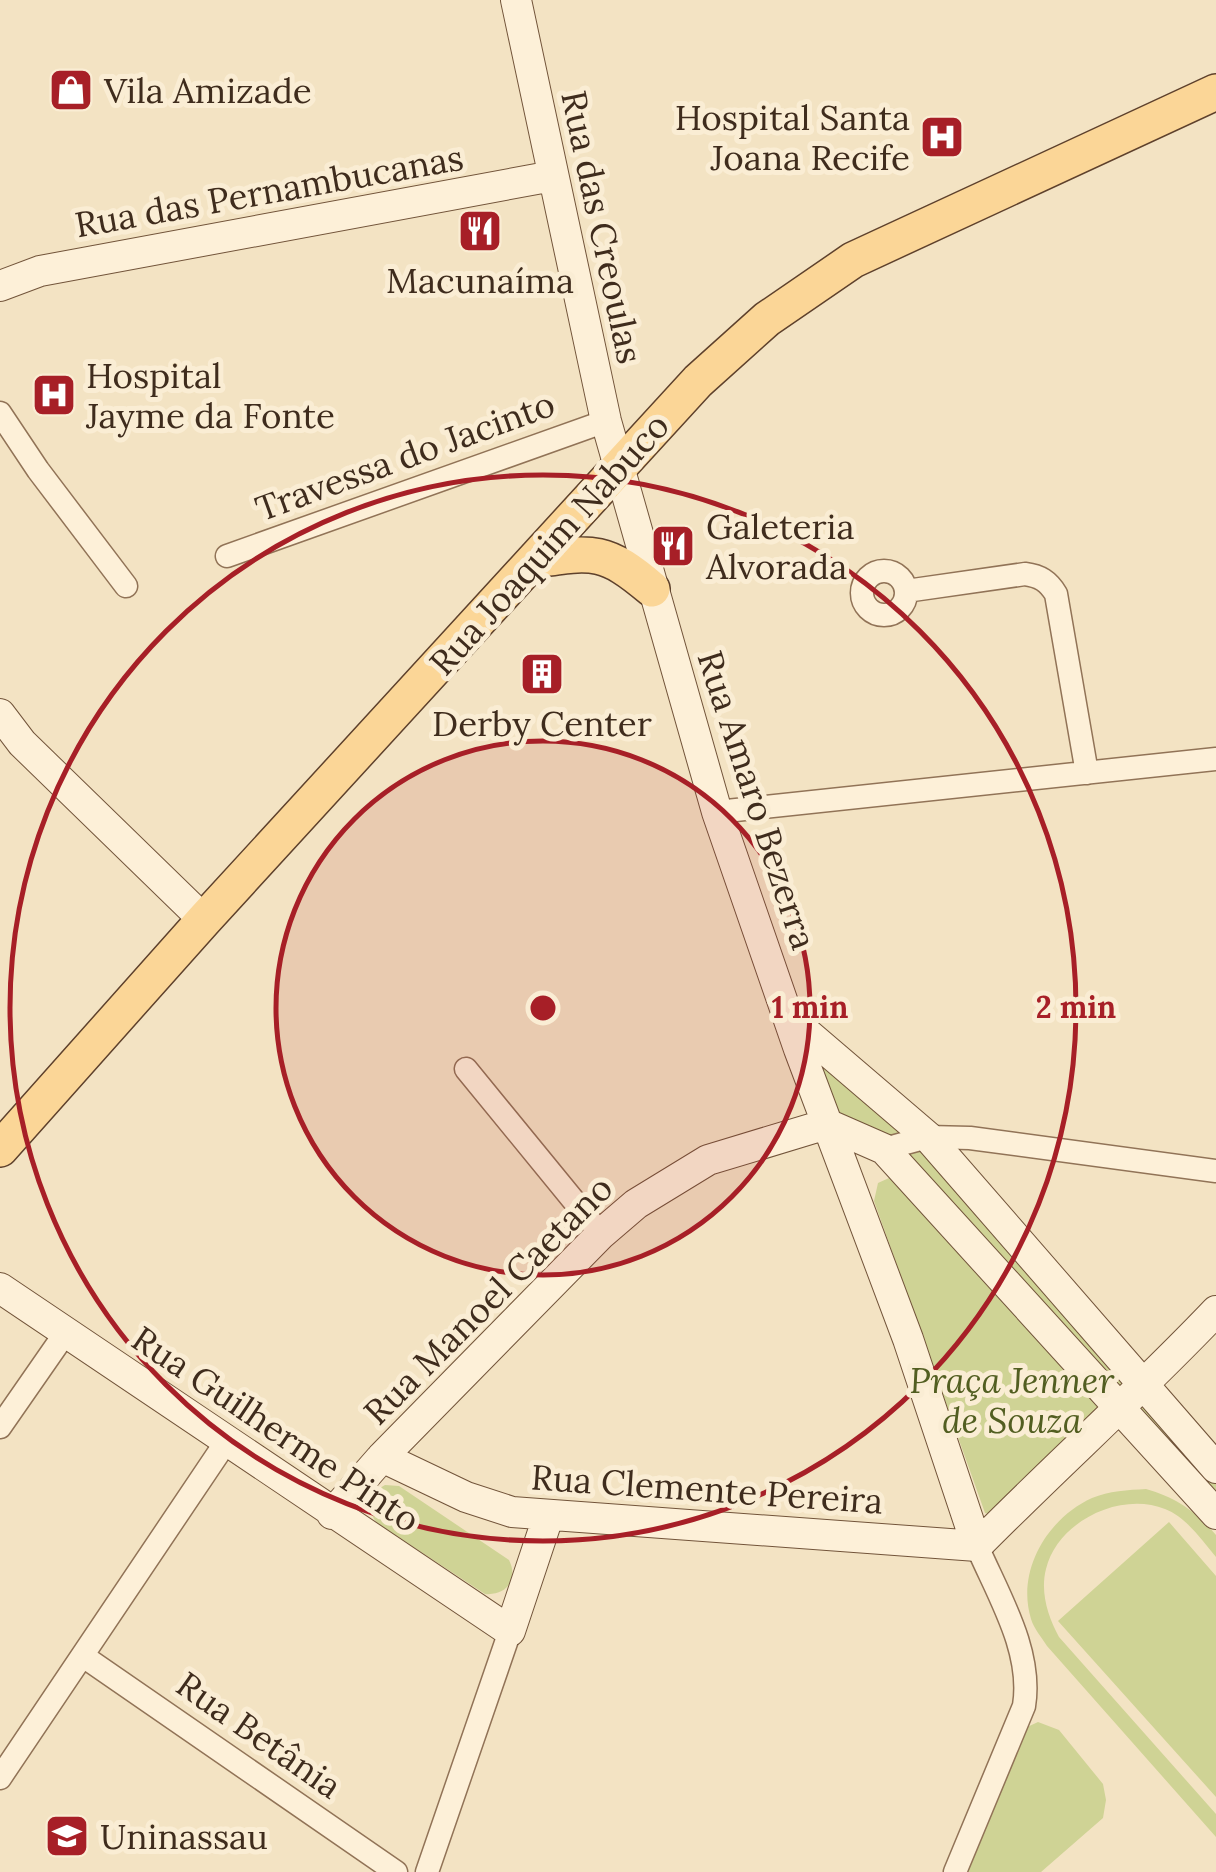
<svg xmlns="http://www.w3.org/2000/svg" width="1216" height="1872" font-family="Lora,serif">
  <rect width="100%" height="100%" fill="#f3e3c3"/>
  <!-- green -->
  <path fill="#cfd395" d="M 824,1041 L 1216,1473 L 1216,1514 L 883,1146 L 830,1124 L 803,1053 Z
    M 889,1178 L 894,1178 L 1100,1406 L 991,1514 L 985,1513 L 874,1201 L 878,1183 Z
    M 385,1485 L 399,1486 L 509,1560 C 519,1580 506,1596 485,1594 L 377,1523 C 365,1508 369,1493 385,1485 Z
    M 1146,1489 C 1177,1498 1195,1511 1216,1535 L 1216,1557 C 1202,1540 1186,1517 1165,1509 C 1120,1491 1057,1522 1046,1569 C 1040,1592 1048,1617 1059,1637 L 1216,1814 L 1216,1837 L 1047,1646 C 1042,1638 1034,1629 1031,1619 C 1016,1570 1048,1518 1092,1498 C 1109,1491 1128,1490 1146,1489 Z
    M 1169,1522 L 1216,1576 L 1216,1797 L 1058,1621 Z
    M 1038,1722 L 1059,1730 L 1103,1784 L 1106,1800 L 1103,1818 L 1041,1872 L 963,1872 L 1023,1729 Z"/>
  <g fill="none" stroke-linecap="round" stroke-linejoin="round">
    <defs>
      <path id="street" d="M 0,413 L 38,470 L 126,586
        M 227,556 L 606,421
        M862 593a22 22 0 1 1 44 0a22 22 0 1 1-44 0Z
        M 906,591 L 1025,574 C 1040,576 1048,581 1056,594 L 1087,773
        M 717,812 L 1216,759
        M 466,1069 L 601,1234
        M 884,1149 L 928,1137 L 970,1138 L 1216,1171
        M 0,1427 L 66,1332
        M 83,1656 L 396,1872
        M 0,1778 L 226,1442
        M 427,1872 L 510,1631
        M 955,1872 L 1024,1706 C 1033,1651 998,1595 977,1546"/>
      <path id="secondary" d="M 516,0 L 606,421 L 717,812 L 799,1049 L 908,1339 L 977,1546
        M 0,286 L 40,271 L 553,176
        M 0,714 L 22,743 L 204,920
        M 789,1018 L 928,1137 L 1216,1468
        M 827,1124 L 884,1149 L 1216,1514
        M 0,1288 L 510,1631 L 548,1517
        M 382,1457 L 466,1497 L 512,1512 L 977,1546
        M 332,1514 L 382,1457 L 601,1234 L 636,1204 L 708,1160 L 827,1124
        M 977,1546 C 1056,1466 1139,1392 1216,1311"/>
      <path id="primary" d="M 536,560 C 594,551 606,550 652,589
        M 0,1149 L 204,920 L 698,381 L 767,319 L 853,260 L 1216,92"/>
    </defs>
    <!-- street casing -->
    <use href="#street" stroke="#917357" stroke-width="25"/>
    <!-- secondary casing -->
    <use href="#secondary" stroke="#72543a" stroke-width="32"/>
    <!-- primary casing -->
    <use href="#primary" stroke="#5e412c" stroke-width="38"/>
    <!-- street -->
    <use href="#street" stroke="#fdf0d8" stroke-width="22"/>
    <!-- secondary -->
    <use href="#secondary" stroke="#fdf0d8" stroke-width="30"/>
    <!-- primary -->
    <use href="#primary" stroke="#fbd697" stroke-width="35"/>
  </g>
  <!-- distance rings -->
  <circle cx="543" cy="1008" r="267" fill="#a71f27" fill-opacity=".12"/>
  <g fill="none" stroke="#a71f27" stroke-width="5">
    <circle cx="543" cy="1008" r="267"/>
    <circle cx="543" cy="1008" r="533"/>
  </g>
  <!-- icons -->
  <defs>
    <symbol id="shop-square" viewBox="-11 -11 22 22"><rect x="-9" y="-9" width="18" height="18" rx="4" fill="#a71f27" stroke="#faedd4"/><path d="M-5-2.5h2.3a2.7 3.5 0 0 1 5.4 0H5L5.5 6h-11ZM-1.5-2.5h3a1.5 2.3 0 0 0-3 0Z" fill="#fff"/></symbol>
    <symbol id="hospital-square" viewBox="-11 -11 22 22"><rect x="-9" y="-9" width="18" height="18" rx="4" fill="#a71f27" stroke="#faedd4"/><path d="M-5-5h3v3.5h4V-5h3V5h-3V1.5h-4V5h-3Z" fill="#fff"/></symbol>
    <symbol id="restaurant-square" viewBox="-11 -11 22 22"><rect x="-9" y="-9" width="18" height="18" rx="4" fill="#a71f27" stroke="#faedd4"/><path d="M-5-6h1v4h1v-4h1v4h1v-4h1v5L-1.5 .5V6h-2V.5L-5-1ZM5-6V6H3V1.5H1.5Q1.5-4 5-6Z" fill="#fff"/></symbol>
    <symbol id="building-square" viewBox="-11 -11 22 22"><rect x="-9" y="-9" width="18" height="18" rx="4" fill="#a71f27" stroke="#faedd4"/><path d="M-4-6H4V6H1V3H-1V6H-4ZM-2.5-4.3h1.7v1.8h-1.7ZM.8-4.3h1.7v1.8H.8ZM-2.5-1h1.7V.8h-1.7ZM.8-1h1.7V.8H.8Z" fill="#fff"/></symbol>
    <symbol id="university-square" viewBox="-11 -11 22 22"><rect x="-9" y="-9" width="18" height="18" rx="4" fill="#a71f27" stroke="#faedd4"/><path d="M0-5L7-2L0 1L-7-2ZM-4 1L0 2.5L4 1V4Q0 6-4 4Z" fill="#fff"/></symbol>
  </defs>
  <g fill-rule="evenodd">
    <use href="#shop-square" x="46" y="65" width="50" height="50"/>
    <use href="#hospital-square" x="917" y="112" width="50" height="50"/>
    <use href="#restaurant-square" x="455" y="206" width="50" height="50"/>
    <use href="#hospital-square" x="29" y="370" width="50" height="50"/>
    <use href="#restaurant-square" x="648" y="521" width="50" height="50"/>
    <use href="#building-square" x="517" y="649" width="50" height="50"/>
    <use href="#university-square" x="42" y="1811" width="50" height="50"/>
  </g>
  <g text-anchor="middle" dominant-baseline="central" stroke-width="10" stroke-linejoin="round" paint-order="stroke">
    <!-- poi labels -->
    <g font-size="35" fill="#3f2c1d" stroke="#faedd4" text-anchor="start">
      <text x="104" y="90">Vila Amizade</text>
      <text x="910" y="117" text-anchor="end">Hospital Santa<tspan x="910" dy="40">Joana Recife</tspan></text>
      <text x="480" y="280" text-anchor="middle">Macunaíma</text>
      <text x="86" y="375">Hospital<tspan x="86" dy="40">Jayme da Fonte</tspan></text>
      <text x="706" y="526">Galeteria<tspan x="706" dy="40">Alvorada</tspan></text>
      <text x="542" y="723" text-anchor="middle">Derby Center</text>
      <text x="100" y="1836">Uninassau</text>
    </g>
    <!-- street labels -->
    <g font-size="35" fill="#3f2c1d" stroke="#faedd4">
      <text transform="translate(269 191) rotate(-10)">Rua das Pernambucanas</text>
      <text transform="translate(602 227) rotate(78)">Rua das Creoulas</text>
      <text transform="translate(405 456) rotate(-20)">Travessa do Jacinto</text>
      <text transform="translate(549 544) rotate(-48)">Rua Joaquim Nabuco</text>
      <text transform="translate(757 800) rotate(72)">Rua Amaro Bezerra</text>
      <text transform="translate(488 1300) rotate(-45)">Rua Manoel Caetano</text>
      <text transform="translate(276 1429) rotate(34)">Rua Guilherme Pinto</text>
      <text transform="translate(707 1489) rotate(4)">Rua Clemente Pereira</text>
      <text transform="translate(259 1735) rotate(35)">Rua Betânia</text>
    </g>
    <!-- park labels -->
    <g font-size="35" font-style="italic" fill="#525e21" stroke="#faedd4">
      <text x="1012" y="1380">Praça Jenner<tspan x="1012" dy="40">de Souza</tspan></text>
    </g>
  </g>
  <circle cx="543" cy="1008" r="15" fill="#a71f27" stroke="#faedd4" stroke-width="5"/>
  <g font-size="30" text-anchor="middle" font-weight="bold" fill="#a71f27" stroke="#faedd4" stroke-width="10" stroke-linejoin="round" paint-order="stroke">
    <text x="810" y="1018">1 min</text>
    <text x="1076" y="1018">2 min</text>
  </g>
</svg>
